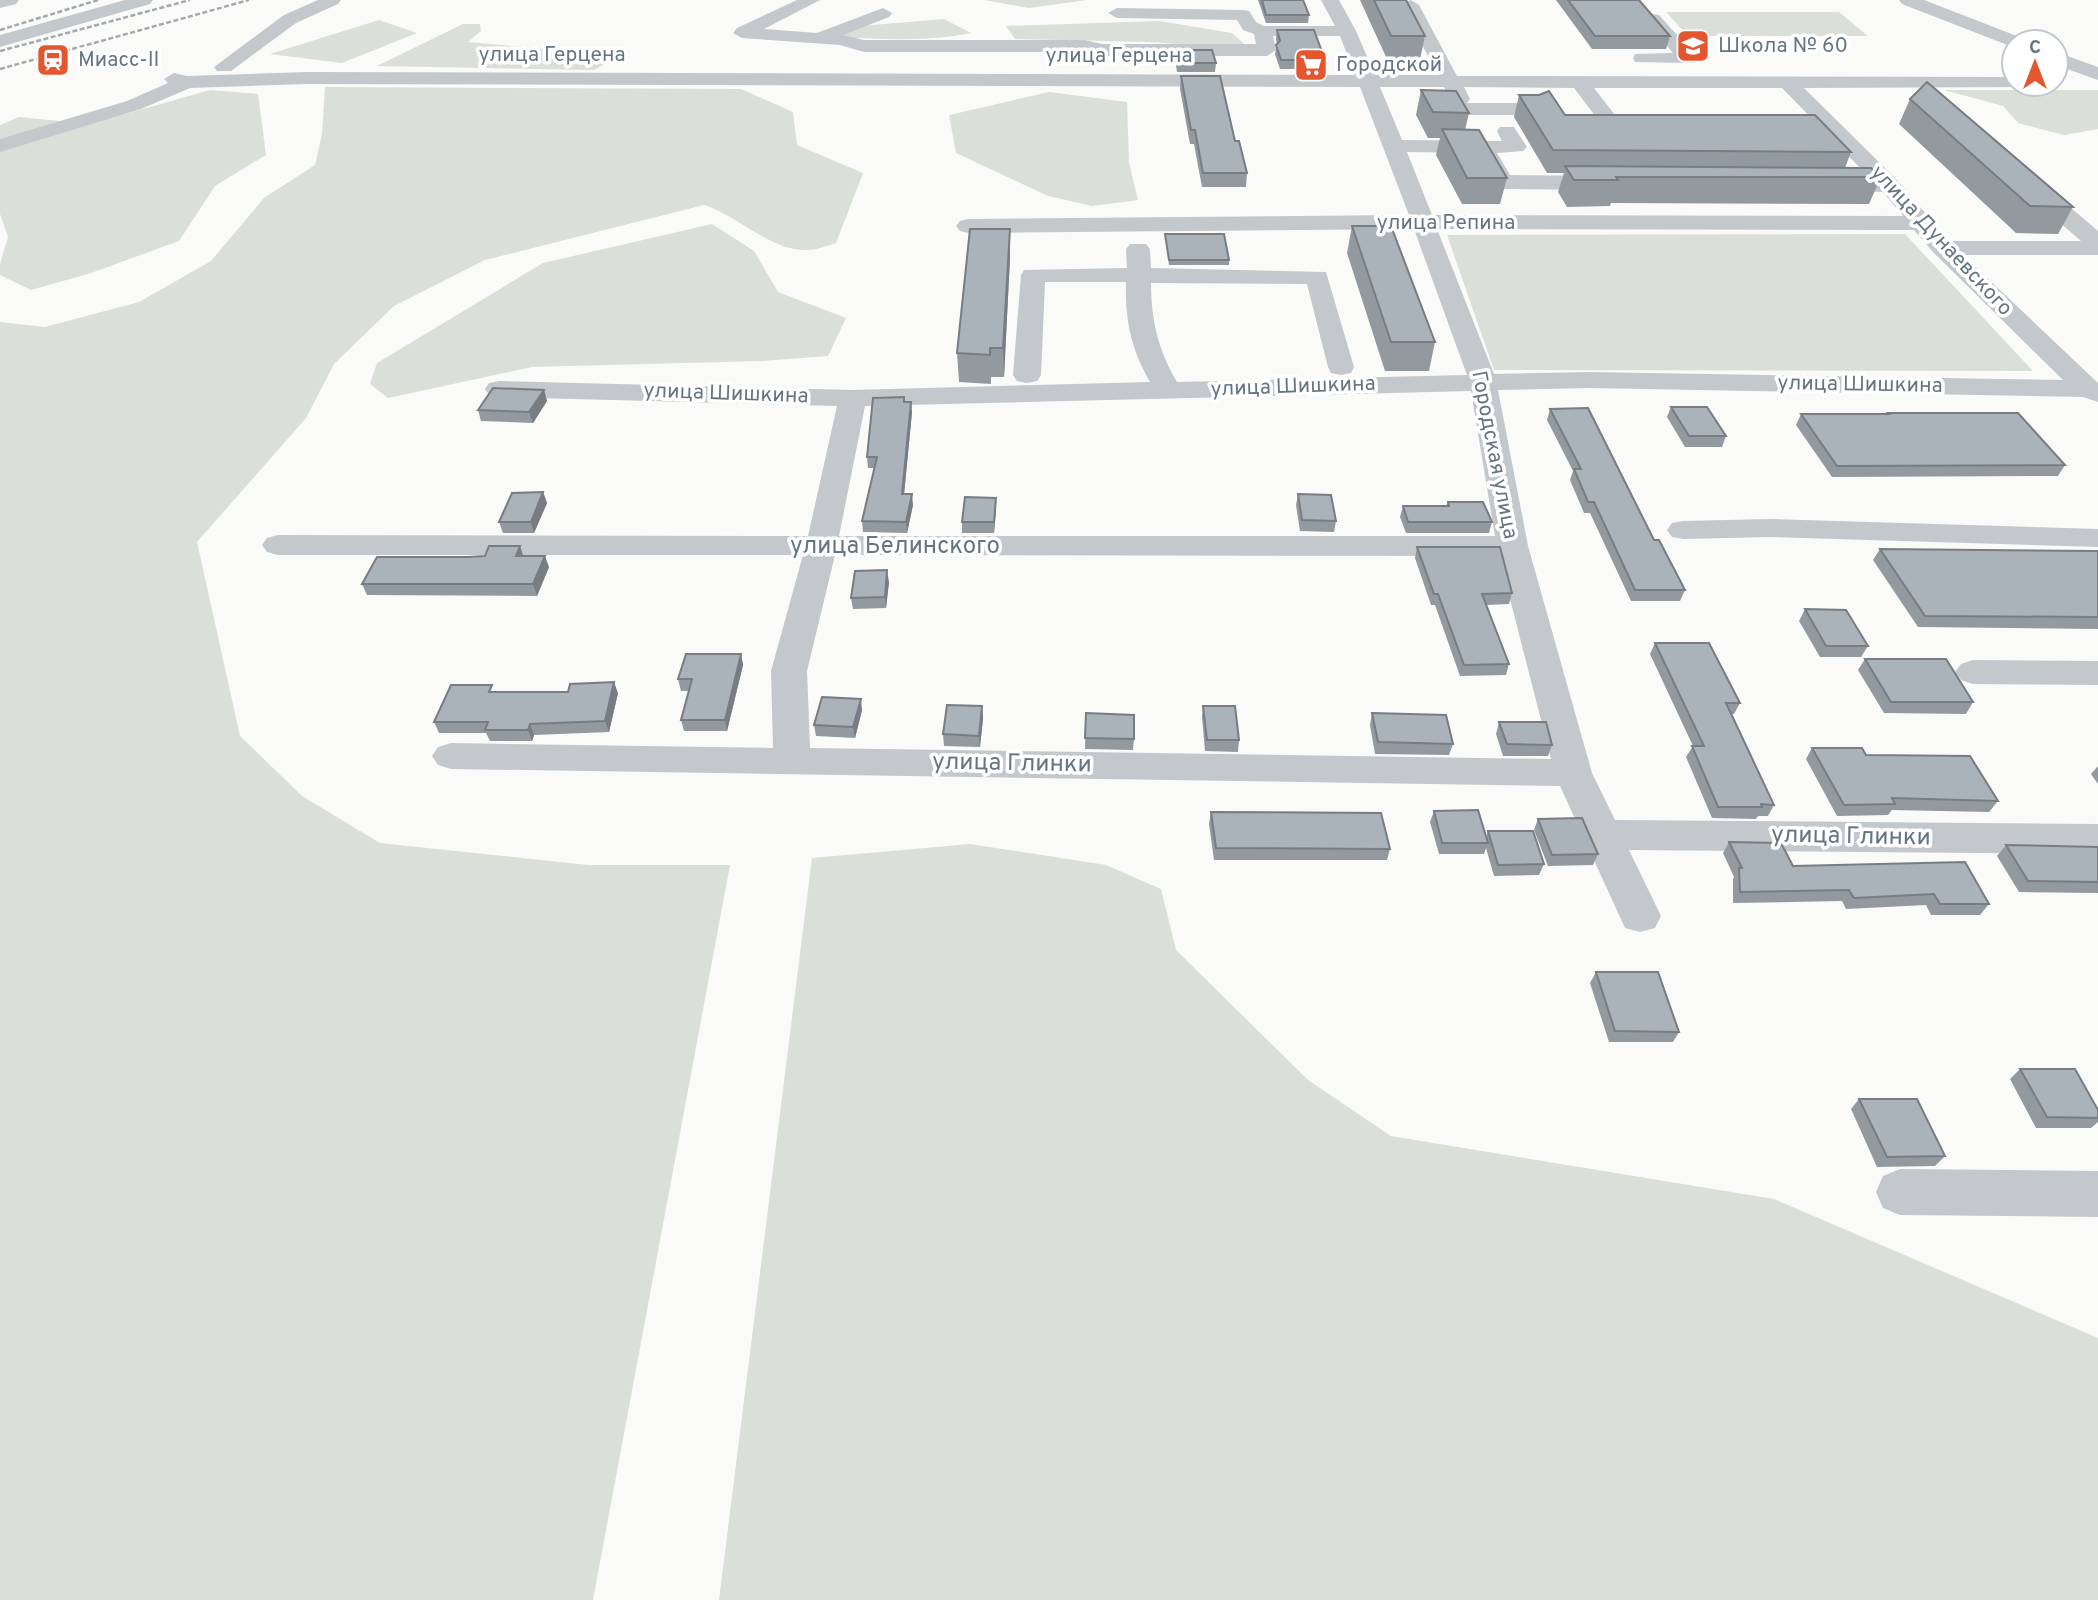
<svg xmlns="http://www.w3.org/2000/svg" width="2098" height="1600" font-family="Overpass,sans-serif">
  <rect width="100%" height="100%" fill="#fafaf8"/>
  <!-- green -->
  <path fill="#dadfd7" d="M 984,0 L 1087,0 L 1029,8 Z
    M 1666,12 L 1839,12 L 1868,36 L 1688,36 Z
    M 944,19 L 971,33 C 927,42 882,39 838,37 L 837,28 Z
    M 379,20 L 417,33 L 342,63 L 270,54 Z
    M 1159,21 L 1232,33 L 1250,49 L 1150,42 L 1015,39 L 1006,26 Z
    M 463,24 L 480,24 L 481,31 L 468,42 L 620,56 L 594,70 L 377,66 Z
    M 325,87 L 741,89 L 793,112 L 797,145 L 863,173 L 836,243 C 828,245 818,250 809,250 C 771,252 739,216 704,205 L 485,260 L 394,306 L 334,364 L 306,418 L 197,542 L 240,736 L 302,796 L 380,843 L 588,865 L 730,865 L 593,1600 L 0,1600 L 0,322 L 45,327 L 139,302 L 211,261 L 264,198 L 315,165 L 322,134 Z
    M 210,90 L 258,94 L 266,155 L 215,186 L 179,241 L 91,273 L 31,290 L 0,275 L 0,264 L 8,237 L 0,214 L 0,125 L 19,117 L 90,124 Z
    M 1944,90 L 2098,90 L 2098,129 L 2064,135 L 2018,123 L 2003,106 Z
    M 1049,92 L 1127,102 L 1129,163 L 1138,200 L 1092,206 L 1048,196 L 956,153 L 949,115 Z
    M 712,224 L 754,251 L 778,292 L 846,318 L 828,356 L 761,361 L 532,367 L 388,398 L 370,384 L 377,363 L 543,263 Z
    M 1905,234 L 2033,371 L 1494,370 L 1447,235 Z
    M 970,844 L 1106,865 L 1161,889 L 1176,950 L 1308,1080 L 1391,1136 L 1774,1199 L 2098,1338 L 2098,1600 L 719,1600 L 812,858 Z"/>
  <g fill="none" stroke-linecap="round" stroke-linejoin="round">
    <!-- minor -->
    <path fill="#c3c8cc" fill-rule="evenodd" d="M 0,0 L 19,0 L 16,4 L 0,8 Z
      M 125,0 L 153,0 L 150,4 L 0,47 L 0,35 Z
      M 318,0 L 341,0 L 338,4 L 296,23 L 231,71 L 217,71 L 214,67 L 284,15 Z
      M 797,0 L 820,0 L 764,29 L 817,33 L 883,8 L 892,13 L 889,17 L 843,35 L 864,40 L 1084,40 L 1102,44 L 1256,44 L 1254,34 L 1243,30 L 1237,20 L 1117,18 L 1108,13 L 1117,8 L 1243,10 L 1249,11 L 1256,22 L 1264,26 L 1335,26 L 1321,0 L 1339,0 L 1356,31 L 1375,75 L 1438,75 L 1401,5 L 1411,0 L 1419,5 L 1457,76 L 2014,77 L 2014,84 L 2023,84 L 2021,87 L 1804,88 L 1897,180 L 1949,241 L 2081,241 L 2020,188 L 2017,183 L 2020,178 L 2036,178 L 2098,231 L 2098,255 L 1963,255 L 2098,383 L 2098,402 L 2083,397 L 1589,388 L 1498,390 L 1528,546 L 1592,773 L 1615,820 L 2098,824 L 2098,854 L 1629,850 L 1661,916 L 1655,928 L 1640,932 L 1625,928 L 1560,786 L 451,769 L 438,765 L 432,756 L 438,747 L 451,743 L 773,748 L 771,671 L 803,555 L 278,555 L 267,552 L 262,545 L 267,538 L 278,535 L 808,536 L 837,406 L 499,397 L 489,395 L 485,389 L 489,383 L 499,381 L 853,390 L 1150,382 C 1131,349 1125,320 1126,282 L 1045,282 L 1041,375 L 1037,381 L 1027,383 L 1017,381 L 1013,375 L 1021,275 L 1024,270 L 1127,268 L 1126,249 L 1130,244 L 1146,244 L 1150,249 L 1151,268 L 1326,272 L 1354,367 L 1351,373 L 1341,375 L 1331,373 L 1328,367 L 1307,284 L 1151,283 C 1151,319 1158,350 1177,382 L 1467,375 L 1414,229 L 968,233 L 960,231 L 956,226 L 960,221 L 968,219 L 1409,215 L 1360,87 L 307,84 L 190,88 L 141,109 L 0,152 L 0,139 L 127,101 L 168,83 L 164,79 L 174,73 L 187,76 L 307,72 L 1355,75 L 1340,36 L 1273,36 L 1276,50 L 1267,56 L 1102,56 L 1084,52 L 864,52 L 840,45 L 742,38 L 733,33 L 737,28 ZM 1380,87 L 1444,87 L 1453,103 L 1458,105 L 1455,109 L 1458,113 L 1465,115 L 1533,115 L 1540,113 L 1543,109 L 1540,105 L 1533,103 L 1467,103 L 1470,99 L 1464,87 L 1574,88 L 1609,134 C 1623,138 1643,138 1657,134 L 1660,130 L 1657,126 L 1622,124 L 1594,88 L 1782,88 L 1870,178 L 1818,179 L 1815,184 L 1818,189 L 1883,192 L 1903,216 L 1432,215 L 1407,152 L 1476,153 L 1495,187 L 1503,189 L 1612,190 L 1620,188 L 1623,183 L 1620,178 L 1612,176 L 1510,175 L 1497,153 L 1523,151 L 1527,147 L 1514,127 L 1500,127 L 1497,131 L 1502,141 L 1402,140 ZM 1437,229 L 1914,230 L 1934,253 L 2063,380 L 1589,372 L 1494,374 ZM 1471,391 L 1495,536 L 839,536 L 865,406 ZM 835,555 L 1499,556 L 1551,759 L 810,748 L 807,671 Z
      M 1899,0 L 1924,0 L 2022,38 L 2025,42 L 2014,42 L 2014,47 L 2010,46 L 1902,4 Z
      M 1653,14 L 1659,15 L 1695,55 L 1697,59 L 1695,63 L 1635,62 L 1633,58 L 1635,54 L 1673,53 L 1644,19 Z
      M 2056,52 L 2098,67 L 2098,80 L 2056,65 Z
      M 1771,519 L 2098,529 L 2098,547 L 1771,537 L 1683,539 L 1672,537 L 1667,530 L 1672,523 L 1683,521 Z
      M 1973,660 L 2098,661 L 2098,685 L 1973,684 L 1961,680 L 1955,672 L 1961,664 Z
      M 1900,1169 L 2098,1171 L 2098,1217 L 1900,1215 L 1883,1208 L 1876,1192 L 1883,1176 Z"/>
    <!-- rail -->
    <path stroke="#a2aab0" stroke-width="2.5" stroke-dasharray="5 2.5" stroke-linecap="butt" d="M 0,30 L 98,0
      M 0,51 L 190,0
      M 0,69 L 249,0"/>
  </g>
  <!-- wall -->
  <path fill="#929a9f" d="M 1258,0 L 1303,0 L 1309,15 L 1308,23 L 1266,23 Z
    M 1360,0 L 1406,0 L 1425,36 L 1420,59 L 1387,59 Z
    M 1556,0 L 1639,0 L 1670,36 L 1666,49 L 1592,49 Z
    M 1277,30 L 1325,60 L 1324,69 L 1280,69 L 1275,54 L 1277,44 L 1276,39 Z
    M 1175,50 L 1216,63 L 1215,72 L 1177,72 L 1175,59 Z
    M 1181,76 L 1235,141 L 1247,173 L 1246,187 L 1202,187 L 1194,144 L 1190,144 L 1180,89 Z
    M 1421,90 L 1469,113 L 1465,130 L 1507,178 L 1500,204 L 1462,204 L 1436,155 L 1440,138 L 1428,138 L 1416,115 Z
    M 1519,95 L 1565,115 L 1851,152 L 1845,168 L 1881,177 L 1869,204 L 1611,203 L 1610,206 L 1567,207 L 1558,192 L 1564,173 L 1547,173 L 1514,117 Z
    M 1910,99 L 2073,207 L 2058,234 L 2016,233 L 1899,124 Z
    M 1352,226 L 1435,342 L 1429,371 L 1385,371 L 1347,253 Z
    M 1010,229 L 1010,257 L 1004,377 L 991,377 L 991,384 L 959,382 L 957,353 Z
    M 1165,234 L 1229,260 L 1229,265 L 1169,265 Z
    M 544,390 L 547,401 L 533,423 L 481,421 L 478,410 Z
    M 905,402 L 912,412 L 904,494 L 913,505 L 907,533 L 863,532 L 862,521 L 874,468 L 868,468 L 867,457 Z
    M 1671,407 L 1726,436 L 1722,447 L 1685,447 L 1667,417 Z
    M 1550,409 L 1654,540 L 1685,590 L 1680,601 L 1631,601 L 1590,513 L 1584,513 L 1570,480 L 1573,471 L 1547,420 Z
    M 1888,413 L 2065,465 L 2058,476 L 1832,477 L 1796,425 L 1801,414 L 1887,414 Z
    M 543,492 L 547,503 L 534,533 L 503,533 L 499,522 Z
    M 1298,494 L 1336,521 L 1334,532 L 1300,531 L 1296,505 Z
    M 1448,502 L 1492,522 L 1489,533 L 1406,533 L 1400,517 L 1403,506 L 1446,506 Z
    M 996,509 L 994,533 L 962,533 L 962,522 Z
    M 1417,547 L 1512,593 L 1509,604 L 1486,605 L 1509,664 L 1506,675 L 1460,676 L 1435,605 L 1431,605 L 1415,558 Z
    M 1880,549 L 2098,551 L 2098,629 L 1918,627 L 1873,560 Z
    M 524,556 L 549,567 L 537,596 L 367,595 L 362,584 L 468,557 Z
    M 889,582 L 886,608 L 853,609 L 851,598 Z
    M 1805,609 L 1868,646 L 1861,657 L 1820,657 L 1799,621 Z
    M 1655,643 L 1740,703 L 1734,714 L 1732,714 L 1774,805 L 1768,816 L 1758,816 L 1756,819 L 1712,818 L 1686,757 L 1693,746 L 1650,654 Z
    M 741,654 L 743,665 L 727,731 L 684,731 L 681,720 L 689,691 L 681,691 L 678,679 Z
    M 1865,659 L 1973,702 L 1966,714 L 1884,713 L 1858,670 Z
    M 495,692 L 618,693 L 609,732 L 534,735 L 532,741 L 490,741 L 486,733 L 439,733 L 434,722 Z
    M 982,706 L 983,718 L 980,747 L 944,746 L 943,734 Z
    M 1203,706 L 1239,740 L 1238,752 L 1205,751 L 1202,717 Z
    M 862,710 L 855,738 L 816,736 L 814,725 Z
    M 1086,713 L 1134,739 L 1133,750 L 1085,749 Z
    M 1372,713 L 1453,744 L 1449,755 L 1375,754 L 1370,725 Z
    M 1499,722 L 1552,745 L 1548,756 L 1503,756 L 1496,734 Z
    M 1812,748 L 1866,755 L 1998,801 L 1989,812 L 1892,810 L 1888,815 L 1837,816 L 1806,759 Z
    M 2098,766 L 2098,784 L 2091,774 Z
    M 1434,811 L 1486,837 L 1488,831 L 1544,864 L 1539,875 L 1494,876 L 1486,848 L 1484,854 L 1439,854 L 1430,822 Z
    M 1211,812 L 1390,849 L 1387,860 L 1214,860 L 1209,824 Z
    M 1538,819 L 1598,854 L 1593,865 L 1548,866 L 1534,830 Z
    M 1729,842 L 1793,866 L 1989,904 L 1980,915 L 1931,915 L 1926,905 L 1846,909 L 1842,901 L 1733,903 L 1733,879 L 1734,877 L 1723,853 Z
    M 2006,845 L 2098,847 L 2098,893 L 2019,892 L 1997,856 Z
    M 1596,972 L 1679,1032 L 1673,1042 L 1609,1042 L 1590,983 Z
    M 2020,1069 L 2098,1110 L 2098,1122 L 2091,1128 L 2036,1128 L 2010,1079 Z
    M 1859,1099 L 1945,1156 L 1935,1166 L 1877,1167 L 1851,1109 Z"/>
  <!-- shaded-wall -->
  <path fill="#777d82" d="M 1010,229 L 1010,257 L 1004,377 L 1003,348 Z
    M 544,390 L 547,401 L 533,423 L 529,412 Z
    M 911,402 L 912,412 L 903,505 L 902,494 Z
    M 543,492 L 547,503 L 534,533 L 531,522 Z
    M 912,494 L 913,505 L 907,533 L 906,522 Z
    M 996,498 L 996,509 L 994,533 L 994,522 Z
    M 520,546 L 524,558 L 516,556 Z
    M 545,556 L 549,567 L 537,596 L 533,584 Z
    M 887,570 L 889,582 L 886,608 L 885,597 Z
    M 741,654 L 743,665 L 727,731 L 725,720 Z
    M 614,682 L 618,693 L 609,732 L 605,721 Z
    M 861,699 L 862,710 L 855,738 L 853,727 Z
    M 982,706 L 983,718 L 980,747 L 979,736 Z
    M 530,724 L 534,735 L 532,741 L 528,730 Z"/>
  <!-- building -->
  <path fill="#aab3b9" stroke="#777d82" stroke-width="2" d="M 1262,0 L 1303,0 L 1309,15 L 1266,15 Z
    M 1374,0 L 1406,0 L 1425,36 L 1391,36 Z
    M 1568,0 L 1639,0 L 1670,36 L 1595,36 Z
    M 1277,30 L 1314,30 L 1325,60 L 1281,60 L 1276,45 L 1280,41 Z
    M 1175,50 L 1212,50 L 1216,63 L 1178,63 Z
    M 1181,76 L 1220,76 L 1235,141 L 1239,141 L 1247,173 L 1203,173 L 1195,130 L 1191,130 Z
    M 1927,82 L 2073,207 L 2030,206 L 1910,99 Z
    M 1421,90 L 1456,91 L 1469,113 L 1433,112 Z
    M 1549,91 L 1565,115 L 1815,115 L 1851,152 L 1553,150 L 1519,95 L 1539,95 Z
    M 1442,129 L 1479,130 L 1507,178 L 1467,178 Z
    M 1565,166 L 1871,168 L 1881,177 L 1616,177 L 1618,180 L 1574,180 Z
    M 1352,226 L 1391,226 L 1435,342 L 1391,342 Z
    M 970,229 L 1010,229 L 1003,348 L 990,348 L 990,355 L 957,353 Z
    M 1165,234 L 1224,234 L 1229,260 L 1169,260 Z
    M 493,388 L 544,390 L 529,412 L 478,410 Z
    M 904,397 L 904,402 L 911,402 L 902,494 L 912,494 L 906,522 L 862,521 L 877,457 L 867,457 L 873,398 Z
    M 1671,407 L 1707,407 L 1726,436 L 1689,436 Z
    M 1588,408 L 1654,540 L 1659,540 L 1685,590 L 1635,590 L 1594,502 L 1588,502 L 1574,469 L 1581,469 L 1550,409 Z
    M 1888,413 L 2018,413 L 2065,465 L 1837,466 L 1801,414 L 1889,414 Z
    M 543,492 L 531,522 L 499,522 L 512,493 Z
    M 1298,494 L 1331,495 L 1336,521 L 1302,520 Z
    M 965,497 L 996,498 L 994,522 L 962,522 Z
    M 1448,502 L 1483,502 L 1492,522 L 1408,522 L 1403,506 L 1449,506 Z
    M 489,546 L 520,546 L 516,556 L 545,556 L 533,584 L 362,584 L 377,557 L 468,557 L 485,556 Z
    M 1417,547 L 1500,547 L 1512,593 L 1482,594 L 1509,664 L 1464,665 L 1438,594 L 1434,594 Z
    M 1880,549 L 2098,551 L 2098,617 L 1925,616 Z
    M 887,570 L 885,597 L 851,598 L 855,571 Z
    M 1805,609 L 1846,610 L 1868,646 L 1826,646 Z
    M 1655,643 L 1709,643 L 1740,703 L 1726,703 L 1774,805 L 1761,804 L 1762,807 L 1718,807 L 1692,746 L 1704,746 Z
    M 686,654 L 741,654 L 725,720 L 681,720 L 692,679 L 678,679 Z
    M 1865,659 L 1946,659 L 1973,702 L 1891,702 Z
    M 614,682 L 605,721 L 530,724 L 528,730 L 485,730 L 488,722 L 434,722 L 451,685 L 492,685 L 489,692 L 568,692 L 570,684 Z
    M 822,697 L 861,699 L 853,727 L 814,725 Z
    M 947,705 L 982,706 L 979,736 L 943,734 Z
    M 1203,706 L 1235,706 L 1239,740 L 1207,740 Z
    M 1086,713 L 1134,715 L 1134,739 L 1085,738 Z
    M 1372,713 L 1446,715 L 1453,744 L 1378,742 Z
    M 1499,722 L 1546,722 L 1552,745 L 1507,744 Z
    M 1812,748 L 1862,748 L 1866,755 L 1970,756 L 1998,801 L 1892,798 L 1895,804 L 1844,805 Z
    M 1478,810 L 1488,843 L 1442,843 L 1434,811 Z
    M 1211,812 L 1381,813 L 1390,849 L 1216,848 Z
    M 1582,818 L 1598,854 L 1552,855 L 1538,819 Z
    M 1488,831 L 1533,831 L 1544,864 L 1498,865 Z
    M 1729,842 L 1781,843 L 1793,866 L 1965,862 L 1989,904 L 1940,904 L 1934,894 L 1854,898 L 1849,890 L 1740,892 L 1739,868 L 1742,868 Z
    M 2006,845 L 2098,847 L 2098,882 L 2028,881 Z
    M 1596,972 L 1658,972 L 1679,1032 L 1615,1031 Z
    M 2020,1069 L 2075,1069 L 2098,1110 L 2098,1118 L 2047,1117 Z
    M 1859,1099 L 1917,1099 L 1945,1156 L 1887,1157 Z"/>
  <!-- icons -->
  <defs>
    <symbol id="school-square" viewBox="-11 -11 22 22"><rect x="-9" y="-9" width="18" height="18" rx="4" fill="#e4572e" stroke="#fff"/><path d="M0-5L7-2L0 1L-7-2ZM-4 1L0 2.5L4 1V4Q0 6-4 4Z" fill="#fff"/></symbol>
    <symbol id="station-square" viewBox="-11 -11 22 22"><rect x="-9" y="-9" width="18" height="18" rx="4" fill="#e4572e" stroke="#fff"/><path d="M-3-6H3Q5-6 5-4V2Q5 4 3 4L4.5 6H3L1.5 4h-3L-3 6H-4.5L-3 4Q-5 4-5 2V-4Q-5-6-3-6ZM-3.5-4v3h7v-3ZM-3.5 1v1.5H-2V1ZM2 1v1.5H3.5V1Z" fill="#fff"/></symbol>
    <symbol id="supermarket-square" viewBox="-11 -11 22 22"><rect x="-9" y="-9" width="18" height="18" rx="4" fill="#e4572e" stroke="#fff"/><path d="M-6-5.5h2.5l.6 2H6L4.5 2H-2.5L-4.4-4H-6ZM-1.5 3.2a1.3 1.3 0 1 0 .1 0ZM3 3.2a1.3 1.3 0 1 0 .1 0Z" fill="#fff"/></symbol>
  </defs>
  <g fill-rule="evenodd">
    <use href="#school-square" x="1674" y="27" width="38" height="38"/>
    <use href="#station-square" x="34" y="41" width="38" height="38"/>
    <use href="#supermarket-square" x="1292" y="46" width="38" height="38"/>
  </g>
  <g text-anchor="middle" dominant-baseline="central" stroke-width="7" stroke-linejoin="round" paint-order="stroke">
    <!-- far-poi labels -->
    <g font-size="21" fill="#657683" stroke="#fff" text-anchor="start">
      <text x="1718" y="46">Школа № 60</text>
      <text x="78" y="60">Миасс-II</text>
      <text x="1336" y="65">Городской</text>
    </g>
    <!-- far-street labels -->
    <g font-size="21" fill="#657683" stroke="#fff">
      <text x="552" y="55">улица Герцена</text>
      <text x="1119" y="56">улица Герцена</text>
      <text x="1446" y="223">улица Репина</text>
      <text transform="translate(1941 241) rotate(47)">улица Дунаевского</text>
      <text transform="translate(1860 385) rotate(1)">улица Шишкина</text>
      <text transform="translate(1293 387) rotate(-2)">улица Шишкина</text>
      <text transform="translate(726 394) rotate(2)">улица Шишкина</text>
      <text transform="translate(1494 455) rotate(79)">Городская улица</text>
    </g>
    <!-- street labels -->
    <g font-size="24" fill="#657683" stroke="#fff">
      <text x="895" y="547">улица Белинского</text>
      <text transform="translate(1012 764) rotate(1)">улица Глинки</text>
      <text transform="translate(1851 837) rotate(1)">улица Глинки</text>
    </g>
  </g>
  <!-- north arrow -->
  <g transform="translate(2035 63)"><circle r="33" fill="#ffffff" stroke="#c1c8cd" stroke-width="2"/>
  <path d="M0-5L12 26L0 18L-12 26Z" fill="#e4572e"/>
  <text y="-10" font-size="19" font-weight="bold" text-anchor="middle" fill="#657683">С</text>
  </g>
</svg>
